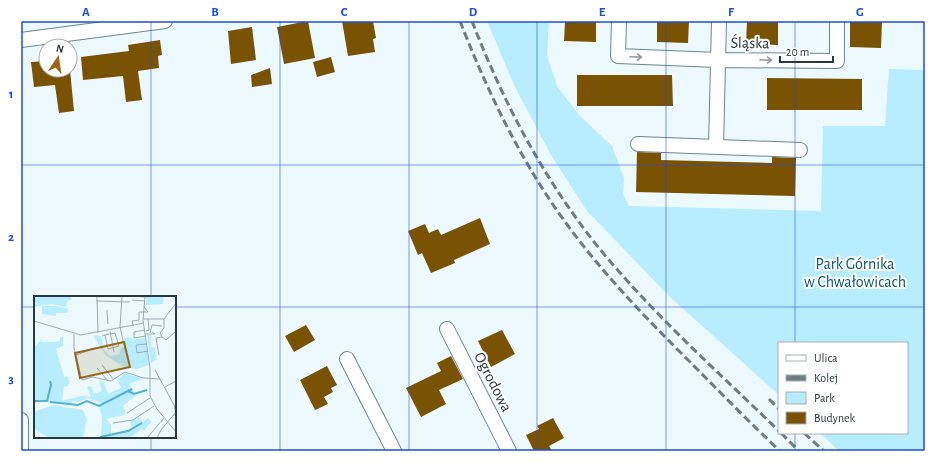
<svg xmlns="http://www.w3.org/2000/svg" width="946" height="472" font-family="'Alegreya Sans',sans-serif">
  <rect width="100%" height="100%" fill="#ecf9fe"/>
  <!-- green -->
  <path fill="#b7edff" d="M 487,21 L 549,21 L 547,55 L 557,86 L 579,115 L 612,146 L 624,178 L 623,194 L 629,206 L 821,211 L 823,126 L 885,126 L 889,69 L 925,70 L 925,451 L 839,451 L 820,433 L 907,433 L 907,343 L 779,343 L 779,395 L 670,297 L 587,211 L 551,155 L 515,87 Z"/>
  <!-- building -->
  <path fill="#7a5204" d="M 308,21 L 315,58 L 284,64 L 277,27 Z
    M 342,21 L 373,21 L 376,38 L 373,39 L 375,52 L 348,56 Z
    M 565,21 L 596,21 L 596,42 L 564,41 Z
    M 657,21 L 689,21 L 688,43 L 657,42 Z
    M 747,21 L 778,21 L 778,45 L 746,44 Z
    M 850,21 L 882,21 L 881,48 L 850,47 Z
    M 252,27 L 256,60 L 231,64 L 228,31 Z
    M 160,40 L 162,55 L 158,56 L 159,68 L 138,71 L 142,100 L 126,102 L 123,76 L 83,80 L 81,57 L 129,51 L 128,45 Z
    M 331,57 L 335,72 L 317,77 L 313,62 Z
    M 46,61 L 46,70 L 70,70 L 74,111 L 59,113 L 55,85 L 34,87 L 31,62 Z
    M 270,68 L 272,84 L 252,87 L 251,75 Z
    M 577,75 L 672,75 L 673,106 L 577,106 Z
    M 767,78 L 862,79 L 862,110 L 767,110 Z
    M 637,152 L 661,153 L 661,160 L 772,163 L 772,157 L 796,158 L 795,196 L 636,192 Z
    M 480,218 L 490,244 L 454,260 L 455,263 L 431,273 L 422,253 L 418,255 L 408,231 L 425,224 L 429,233 L 438,229 L 441,235 Z
    M 306,325 L 315,340 L 294,352 L 285,336 Z
    M 502,330 L 515,354 L 491,367 L 478,341 Z
    M 451,356 L 463,379 L 439,390 L 446,404 L 421,417 L 406,388 L 441,371 L 437,363 Z
    M 327,366 L 337,385 L 331,388 L 333,392 L 324,397 L 328,404 L 315,410 L 300,380 Z
    M 553,418 L 564,438 L 549,446 L 552,451 L 534,451 L 526,435 L 539,429 L 537,426 Z"/>
  <g fill="none" stroke-linecap="round" stroke-linejoin="round">
    <defs>
      <path id="street" d="M 619,21 L 618,56 L 718,60 L 837,61 L 837,21
        M 21,40 L 165,21
        M 638,144 L 800,150
        M 716,147 L 719,21
        M 447,329 L 509,451
        M 347,359 L 394,451
        M 21,420 L 21,451"/>
    </defs>
    <!-- street casing -->
    <use href="#street" stroke="#698790" stroke-width="16"/>
    <!-- street -->
    <use href="#street" stroke="#fff" stroke-width="14"/>
    <!-- rail -->
    <path stroke="#6f7c80" stroke-width="3" stroke-dasharray="8 4" stroke-linecap="butt" d="M 460,21 C 486,88 517,153 558,212 C 598,269 643,315 692,364 C 721,393 750,423 780,451
      M 472,21 C 502,99 540,172 591,238 C 647,309 715,369 779,431
      M 769,399 L 779,409
      M 781,433 L 799,451
      M 804,433 L 824,451"/>
  </g>
  <!-- one-way arrows -->
  <defs><path id="oneway-shaft" d="M-6 0H5M1.5-3L5.5 0L1.5 3" fill="none" stroke-width="1.6" stroke-linecap="round" stroke-linejoin="round"/></defs>
  <g stroke="#949b9d">
    <use href="#oneway-shaft" transform="translate(636 57) rotate(2)"/>
    <use href="#oneway-shaft" transform="translate(766 60) rotate(1)"/>
  </g>
  <!-- grid -->
  <path fill="none" stroke="#1d4ed8" stroke-width="1" stroke-opacity="0.55" d="M 151,21 L 151,297M 280,21 L 280,451M 409,21 L 409,451M 537,21 L 537,451M 666,21 L 666,451M 795,21 L 795,343M 21,165 L 925,165M 21,307 L 35,307M 175,307 L 925,307M 795,433 L 795,451M 151,437 L 151,451"/>
  <g text-anchor="middle" dominant-baseline="central" stroke-width="4" stroke-linejoin="round" paint-order="stroke">
    <!-- street labels -->
    <g font-size="16" fill="#2a373b" stroke="#fff">
      <text transform="translate(750 43) rotate(1)">Śląska</text>
      <text transform="translate(493 382) rotate(63)">Ogrodowa</text>
    </g>
    <!-- park labels -->
    <g font-size="16" fill="#05596d" stroke="#fff">
      <text x="855" y="264">Park Górnika<tspan x="855" dy="18">w Chwałowicach</tspan></text>
    </g>
  </g>
  <!-- overview -->
  <g transform="translate(34 296)">
    <rect width="142" height="142" fill="#ecf9fe"/>
    <path d="M 1,0 L 36,0 L 38,3 L 33,6 L 32,11 L 17,8 L 0,11 ZM 112,0 L 130,0 L 129,8 L 112,9 ZM 8,10 L 22,10 L 35,13 L 33,17 L 22,17 L 22,20 L 8,18 ZM 59,39 L 67,40 L 70,54 L 76,60 L 86,58 L 85,54 L 91,49 L 90,42 L 97,41 L 97,44 L 111,42 L 115,69 L 103,73 L 90,71 L 71,59 ZM 113,39 L 117,39 L 117,51 L 123,52 L 121,53 L 123,63 L 117,67 ZM 26,41 L 29,41 L 29,50 L 22,53 L 30,81 L 34,80 L 35,86 L 34,90 L 30,91 L 28,105 L 47,100 L 57,101 L 53,91 L 57,90 L 60,98 L 68,95 L 65,85 L 70,86 L 74,98 L 87,92 L 84,83 L 91,77 L 109,83 L 95,88 L 102,99 L 89,110 L 92,118 L 72,123 L 77,129 L 77,138 L 99,133 L 96,126 L 105,121 L 109,126 L 114,122 L 117,126 L 110,135 L 108,133 L 95,142 L 67,142 L 68,121 L 65,111 L 67,107 L 54,102 L 45,106 L 38,105 L 37,109 L 4,105 L 0,109 L 0,52 L 8,43 L 8,46 L 20,46 L 26,45 ZM 19,109 L 49,114 L 53,124 L 49,142 L 15,142 L 0,133 L 0,116 Z" fill="#b7edff"/>
    <path fill="none" stroke="#53b2ce" stroke-width="2" d="M 94,95 L 100,98 L 113,94M 1,105 L 13,105 L 17,89 L 16,85M 16,106 L 44,109 L 53,105 L 65,110 L 98,93M 66,141 L 94,135 L 108,127"/>
    <path fill="none" stroke="#9eabb0" stroke-width="1" d="M 63,0 L 64,37M 88,0 L 86,31 L 90,49M 98,0 L 111,1M 111,0 L 109,24 L 116,72 L 116,100 L 123,113 L 142,136M 98,4 L 111,5M 62,5 L 96,6M 73,14 L 74,28M 109,23 L 130,23 L 142,7M 130,23 L 130,32 L 126,37 L 128,41 L 132,44 L 142,35M 0,25 L 47,39 L 110,27M 99,30 L 98,25 L 105,24 L 105,16 L 114,16 L 110,11M 111,34 L 100,36 L 100,42 L 112,40M 76,35 L 80,56M 112,35 L 115,34 L 114,23M 116,37 L 118,29 L 128,30M 40,38 L 40,52 L 48,84 L 59,81 L 77,85 L 91,76 L 109,82 L 126,83M 111,38 L 121,38 L 118,36M 68,40 L 71,39 L 81,37 L 85,50 L 74,53 L 71,39M 113,48 L 102,49 L 103,57 L 114,55M 42,59 L 56,54M 125,59 L 122,42 L 128,41M 68,69 L 80,84M 63,72 L 74,85M 121,74 L 140,109 L 142,117M 131,91 L 142,85M 93,117 L 116,102M 79,127 L 99,124 L 120,110M 113,142 L 130,122M 123,142 L 127,134 L 142,116"/>
    <path fill="#966817" fill-opacity="0.15" stroke="#966817" stroke-width="2" d="M 90,46 L 96,71 L 46,82 L 41,57 Z"/>
    <rect width="142" height="142" fill="none" stroke="#2a373b" stroke-width="2"/>
  </g>
  <!-- border -->
  <rect width="946" height="472" fill="none" stroke="#ffffff" stroke-width="44"/>
  <!-- legend -->
  <rect x="778" y="342" width="130" height="92" fill="#ffffff" stroke="#aaafb1"/>
  <rect x="786" y="355" width="20" height="6" fill="#ffffff" stroke="#aaafb1"/>
  <text x="814" y="362" font-size="12" fill="#2a373b">Ulica</text>
  <rect x="786" y="375" width="20" height="6" fill="#6f7c80" stroke="#aaafb1"/>
  <text x="814" y="382" font-size="12" fill="#2a373b">Kolej</text>
  <rect x="786" y="392" width="20" height="12" fill="#b7edff" stroke="#aaafb1"/>
  <text x="814" y="402" font-size="12" fill="#2a373b">Park</text>
  <rect x="786" y="412" width="20" height="12" fill="#7a5204" stroke="#aaafb1"/>
  <text x="814" y="422" font-size="12" fill="#2a373b">Budynek</text>
  <!-- north arrow -->
  <g transform="translate(58 58) rotate(13)"><circle r="19" fill="#ffffff" stroke="#aaafb1"/>
  <path d="M0-3L7 15L0 10L-7 15Z" fill="#966817"/>
  <text y="-6" font-size="11" font-weight="bold" text-anchor="middle" fill="#2a373b">N</text>
  </g>
  <!-- scale -->
  <path d="M780 56v6h53v-6" fill="none" stroke="#2a373b" stroke-width="2"/>
  <text x="786" y="56" font-size="12" fill="#2a373b" stroke="#ffffff" stroke-width="3" paint-order="stroke">20 m</text>
  <rect x="22" y="22" width="902" height="428" fill="none" stroke="#1d4ed8" stroke-width="1.5"/>
  <g font-size="13" text-anchor="middle" font-weight="bold" fill="#1d4ed8">
    <text x="86" y="16">A</text>
    <text x="215" y="16">B</text>
    <text x="344" y="16">C</text>
    <text x="473" y="16">D</text>
    <text x="602" y="16">E</text>
    <text x="731" y="16">F</text>
    <text x="860" y="16">G</text>
    <text x="11" y="98">1</text>
    <text x="11" y="241">2</text>
    <text x="11" y="383">3</text>
  </g>
</svg>
